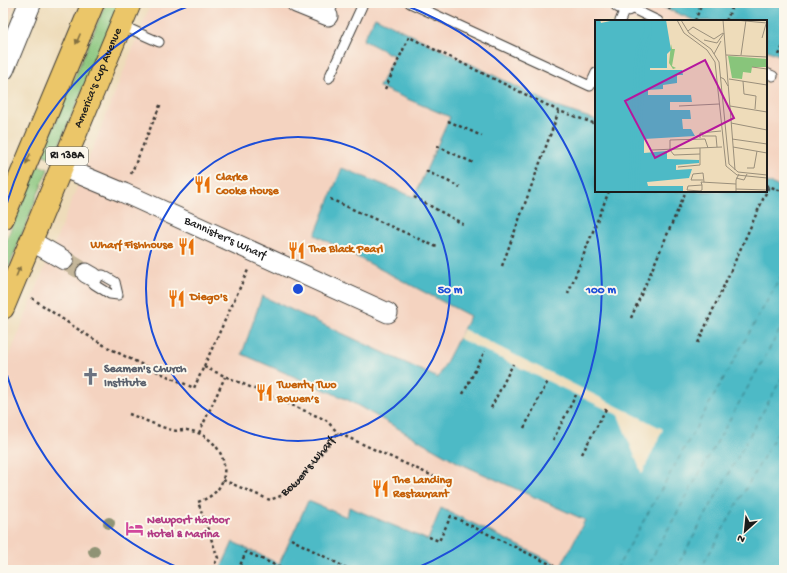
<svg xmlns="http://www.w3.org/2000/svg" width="787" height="573" font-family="'Gochi Hand',sans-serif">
  <rect width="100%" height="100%" fill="#fbf7ec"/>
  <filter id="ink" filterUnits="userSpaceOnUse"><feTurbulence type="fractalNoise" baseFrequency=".025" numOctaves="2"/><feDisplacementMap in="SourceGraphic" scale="8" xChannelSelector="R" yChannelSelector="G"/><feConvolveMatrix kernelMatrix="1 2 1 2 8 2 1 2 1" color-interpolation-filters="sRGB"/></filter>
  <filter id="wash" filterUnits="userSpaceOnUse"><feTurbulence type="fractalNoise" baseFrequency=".012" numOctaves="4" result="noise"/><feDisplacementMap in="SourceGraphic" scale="16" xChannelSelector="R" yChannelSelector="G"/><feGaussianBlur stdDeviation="0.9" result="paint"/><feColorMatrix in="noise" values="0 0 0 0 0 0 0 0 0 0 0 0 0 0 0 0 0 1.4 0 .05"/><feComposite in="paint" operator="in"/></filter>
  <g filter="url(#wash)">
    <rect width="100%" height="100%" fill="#eedcba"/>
    <!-- built -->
    <path fill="#f4d3c0" d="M 3,3 L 15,3 L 3,34 Z
      M 151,3 L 664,3 L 663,8 L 696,21 L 596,21 L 596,120 L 394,56 L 380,87 L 450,117 L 414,197 L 342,168 L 315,235 L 470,316 L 438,378 L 262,296 L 242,353 L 348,400 L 459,463 L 585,520 L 561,566 L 441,508 L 428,540 L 349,507 L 347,517 L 308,501 L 279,564 L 233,542 L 220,570 L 3,570 L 3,372 Z
      M 766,50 L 784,57 L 784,188 L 766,182 Z"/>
    <!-- green -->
    <path fill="#88c57b" stroke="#52704c" d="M 106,3 L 120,3 L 53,159 L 42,154 Z
      M 38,165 L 48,169 L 3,282 L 3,248 Z"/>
    <!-- water -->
    <path fill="#4dbac6" stroke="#346b71" d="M 664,3 L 784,3 L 784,57 L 766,50 L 766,21 L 696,21 L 662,7 Z
      M 375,17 L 560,108 L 596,120 L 596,191 L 766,191 L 766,182 L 784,188 L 784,570 L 220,570 L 233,542 L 279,564 L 308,501 L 347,517 L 349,507 L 428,540 L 441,508 L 561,566 L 585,520 L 459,463 L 348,400 L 242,354 L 262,296 L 438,378 L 470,316 L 315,235 L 342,168 L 414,197 L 450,117 L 379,87 L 394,56 L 363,40 Z"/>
    <!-- pier -->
    <path fill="#eedcba" d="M 463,329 L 663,429 L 642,474 L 618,415 L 458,338 Z"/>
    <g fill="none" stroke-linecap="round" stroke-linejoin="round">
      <!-- ferry -->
      <path stroke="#305b60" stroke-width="1" stroke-dasharray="5 4" stroke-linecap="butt" d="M 616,570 L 784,271
        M 645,570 L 784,323
        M 675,570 L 784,374
        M 700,570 L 784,421"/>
    </g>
  </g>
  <g filter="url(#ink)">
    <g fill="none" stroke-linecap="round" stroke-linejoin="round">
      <!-- minor-tunnel -->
      <path stroke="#c4b69a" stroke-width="19" stroke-dasharray="19 10" stroke-linecap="butt" d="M 64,260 L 86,273"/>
      <defs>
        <path id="service" d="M 410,3 L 590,86 L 596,73
          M 627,6 L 658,21
          M 328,16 L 334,3
          M 620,21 L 627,4
          M 121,25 L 159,42
          M 766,73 L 773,76
          M 329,78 L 362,6
          M 103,275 L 115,282 L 118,295 L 110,294 L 94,284 L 93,277 Z"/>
        <g id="minor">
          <path d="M 296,3 L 328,16"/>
          <path d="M 620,3 L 627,6"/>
          <path id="s2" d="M 62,167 L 124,193 L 388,313"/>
          <path d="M 31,241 L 64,260"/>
          <path d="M 86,273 L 93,277"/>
        </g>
        <path id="tertiary" d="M 3,69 L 30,3"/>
        <g id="primary">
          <path d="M 3,218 L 93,3"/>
          <path id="s3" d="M 3,308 L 130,3"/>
        </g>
      </defs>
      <!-- service casing -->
      <use href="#service" stroke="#3c3934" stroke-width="11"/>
      <!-- minor casing -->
      <use href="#minor" stroke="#3c3934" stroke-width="21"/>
      <!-- tertiary casing -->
      <use href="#tertiary" stroke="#3c3934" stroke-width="24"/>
      <!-- primary casing -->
      <use href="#primary" stroke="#3c3934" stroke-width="24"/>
      <!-- path -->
      <g stroke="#3c3934" stroke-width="2.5" stroke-dasharray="3 3" stroke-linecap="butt">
        <path d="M 669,10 L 672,3"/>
        <path d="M 695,21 L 702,3"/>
        <path d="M 726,21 L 734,3"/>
        <path d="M 779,55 L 784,44"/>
        <path d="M 385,89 L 409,37 L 559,111 L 596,124"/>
        <path d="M 448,121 L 482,136"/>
        <path d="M 437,146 L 474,163"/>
        <path d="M 426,171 L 460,187"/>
        <path d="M 131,174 L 161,103"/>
        <path d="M 766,185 L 784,192"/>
        <path d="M 414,197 L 463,224"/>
        <path d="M 330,199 L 439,248"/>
        <path d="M 502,266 L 559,111"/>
        <path d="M 568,294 L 609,191"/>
        <path d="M 32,298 C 55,314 78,330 102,344 C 132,361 163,374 194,388 L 248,270"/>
        <path d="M 631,318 L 686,191"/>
        <path d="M 698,343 L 769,186"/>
        <path d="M 204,367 L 326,420 L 338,433"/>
        <path d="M 463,394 L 485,351"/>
        <path d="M 491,408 L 513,364"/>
        <path d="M 129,414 C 143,419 157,426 172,430 C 177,432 182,429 187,430 C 209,433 227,452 224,475 C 221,490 212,497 198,502 L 218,558 L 211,570"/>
        <path d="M 524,428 L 548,381"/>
        <path d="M 199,433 L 225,377"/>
        <path d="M 553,440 L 576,395"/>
        <path d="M 582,454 L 606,409"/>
        <path id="s1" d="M 223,480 L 270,500 L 283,495 L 298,482 L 338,433 L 435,477"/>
        <path d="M 429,537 L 439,541 L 451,516 L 558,568"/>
        <path d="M 291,539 L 350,570"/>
        <path d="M 238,570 L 246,552 L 286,570"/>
      </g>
      <!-- service -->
      <use href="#service" stroke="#fff" stroke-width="9"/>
      <!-- minor -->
      <use href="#minor" stroke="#fff" stroke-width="19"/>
      <!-- tertiary -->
      <use href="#tertiary" stroke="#fff" stroke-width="22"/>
      <!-- primary -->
      <use href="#primary" stroke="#ebc669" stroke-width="22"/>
    </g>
    <!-- trees -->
    <g fill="#8f9375">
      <circle cx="109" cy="523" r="6"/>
      <circle cx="94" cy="551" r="6"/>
    </g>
    <!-- one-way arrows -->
    <defs><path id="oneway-solid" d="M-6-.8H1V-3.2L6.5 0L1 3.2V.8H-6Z"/></defs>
    <g fill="#847142">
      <use href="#oneway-solid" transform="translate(78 39) rotate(113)"/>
      <use href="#oneway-solid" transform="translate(28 159) rotate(113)"/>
      <use href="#oneway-solid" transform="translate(18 272) rotate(-68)"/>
    </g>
  </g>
  <!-- distance rings -->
  <g fill="none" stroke="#1d4ed8" stroke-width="2">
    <circle cx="298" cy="289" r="152"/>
    <path d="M184 570A303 303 0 0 1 3 360M3 218A303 303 0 0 1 197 3M399 3A303 303 0 0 1 412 570"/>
  </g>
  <!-- icons -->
  <defs>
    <symbol id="restaurant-bare" viewBox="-9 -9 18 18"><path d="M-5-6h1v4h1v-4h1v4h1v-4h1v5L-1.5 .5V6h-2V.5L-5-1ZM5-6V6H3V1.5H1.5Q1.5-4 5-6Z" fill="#e8710a" stroke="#fbf7ec" stroke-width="2.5" paint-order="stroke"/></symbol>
    <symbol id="church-bare" viewBox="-9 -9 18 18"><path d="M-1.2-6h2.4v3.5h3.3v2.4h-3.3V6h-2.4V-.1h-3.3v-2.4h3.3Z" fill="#6b7280" stroke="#fbf7ec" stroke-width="2.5" paint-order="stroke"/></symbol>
    <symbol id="hotel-bare" viewBox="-9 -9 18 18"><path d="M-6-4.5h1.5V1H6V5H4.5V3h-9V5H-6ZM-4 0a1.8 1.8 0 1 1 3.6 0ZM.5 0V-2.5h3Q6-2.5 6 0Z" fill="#d1479c" stroke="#fbf7ec" stroke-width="2.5" paint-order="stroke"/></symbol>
  </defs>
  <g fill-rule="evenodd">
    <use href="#restaurant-bare" x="190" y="172" width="25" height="25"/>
    <use href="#restaurant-bare" x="174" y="234" width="25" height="25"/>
    <use href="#restaurant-bare" x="284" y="238" width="25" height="25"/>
    <use href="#restaurant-bare" x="164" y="286" width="25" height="25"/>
    <use href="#church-bare" x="78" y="364" width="25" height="25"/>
    <use href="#restaurant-bare" x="252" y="380" width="25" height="25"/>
    <use href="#restaurant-bare" x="368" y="476" width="25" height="25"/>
    <use href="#hotel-bare" x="122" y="516" width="25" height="25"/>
  </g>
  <g text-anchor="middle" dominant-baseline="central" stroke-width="4" stroke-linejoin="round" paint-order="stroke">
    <!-- shield labels -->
    <rect fill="#fbf7ec" stroke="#5f5e5a" stroke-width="1" x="46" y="147" width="42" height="18" rx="3"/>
    <g font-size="11" font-weight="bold" fill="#1c1c1c">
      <text x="67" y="156">RI 138A</text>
    </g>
    <!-- street labels -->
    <g font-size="12" fill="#1c1c1c" stroke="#fbf7ec">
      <text stroke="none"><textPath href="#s3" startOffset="249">America's Cup Avenue</textPath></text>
      <text stroke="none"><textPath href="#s2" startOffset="178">Bannister's Wharf</textPath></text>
      <text stroke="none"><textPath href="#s1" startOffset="103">Bowen's Wharf</textPath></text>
    </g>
    <!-- food labels -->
    <g font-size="12" font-weight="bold" fill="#c56008" stroke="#fbf7ec" text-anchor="start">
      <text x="216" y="178">Clarke<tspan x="216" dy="14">Cooke House</tspan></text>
      <text x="173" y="246" text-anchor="end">Wharf Fishhouse</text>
      <text x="309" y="250">The Black Pearl</text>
      <text x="190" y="298">Diego's</text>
      <text x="277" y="386">Twenty Two<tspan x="277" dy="14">Bowen’s</tspan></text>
      <text x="393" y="481">The Landing<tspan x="393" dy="14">Restaurant</tspan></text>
    </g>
    <!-- worship labels -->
    <g font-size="12" font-weight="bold" fill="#5b616d" stroke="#fbf7ec" text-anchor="start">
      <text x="104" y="370">Seamen's Church<tspan x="104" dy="14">Institute</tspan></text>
    </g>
    <!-- hotel labels -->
    <g font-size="12" font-weight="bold" fill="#b23c85" stroke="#fbf7ec" text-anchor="start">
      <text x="147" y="521">Newport Harbor<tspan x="147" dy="14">Hotel &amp; Marina</tspan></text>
    </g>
  </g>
  <!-- overview -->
  <g transform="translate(595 20)">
    <rect width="172" height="172" fill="#eedcba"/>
    <path d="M 76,24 L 77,29 L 80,29 L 77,46 L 81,48 L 78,49 L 74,43 ZM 133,36 L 172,39 L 172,47 L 157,47 L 156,53 L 148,52 L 147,59 L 137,58 Z" fill="#88c57b"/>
    <path d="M 0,0 L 5,0 L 6,3 L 20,0 L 71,0 L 76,30 L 72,34 L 72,48 L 55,48 L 55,50 L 87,50 L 88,55 L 82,55 L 82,63 L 68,65 L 68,69 L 53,70 L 53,75 L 96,75 L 97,82 L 75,82 L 75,90 L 95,90 L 96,99 L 87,99 L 88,109 L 96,109 L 100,116 L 49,119 L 49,133 L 72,131 L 72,139 L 104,140 L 104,143 L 81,145 L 81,150 L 97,149 L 94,158 L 52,162 L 53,166 L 88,166 L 88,172 L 0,172 Z" fill="#4dbac6"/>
    <path fill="none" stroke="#4dbac6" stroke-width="2" d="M 34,172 L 40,46 L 42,28 L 51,11 L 50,0M 38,172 L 43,47 L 45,29 L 52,12 L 52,0M 41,172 L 46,44 L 47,30 L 54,11 L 53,0M 43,172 L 49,44 L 56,12 L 55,0"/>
    <path fill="none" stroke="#9a8f7b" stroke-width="1" d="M 82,0 L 89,13 L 112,30 L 120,42 L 131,146 L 142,155 L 172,158M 86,0 L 94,13 L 116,29 L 124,42 L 134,144 L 143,152 L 172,155M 128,0 L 140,150M 140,0 L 172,3M 93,11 L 98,7 L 119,19 L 128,13M 167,18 L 171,4M 109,20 L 122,23 L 129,13M 119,34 L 126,21M 131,35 L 172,37M 146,35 L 151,0M 157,47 L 172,49M 125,57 L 129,59 L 133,66M 134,59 L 172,65M 148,61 L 149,74 L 161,76 L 160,89M 84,86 L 124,84M 135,86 L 172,92M 136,103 L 172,110M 107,116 L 121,116 L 122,127M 105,118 L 105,113 L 126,111M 137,119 L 172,124M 138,127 L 172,133M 105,128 L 105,134 L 79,135 L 75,130 L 75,120 L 110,119 L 113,128M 57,130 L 127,127M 83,147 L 105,145 L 105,134M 152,148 L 159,148 L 162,131M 141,158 L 149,160 L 152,154M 108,160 L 96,160 L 98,154 L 108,153 L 109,162M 107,165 L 93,166 L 92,170 L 105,171 L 107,170 L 107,165 L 106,162 L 141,164M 141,169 L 172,170M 141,172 L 141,160 L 144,154"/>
    <path fill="#b5179e" fill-opacity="0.15" stroke="#b5179e" stroke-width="2" d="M 110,40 L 139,98 L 60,138 L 30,81 Z"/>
    <rect width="172" height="172" fill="none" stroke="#1c1c1c" stroke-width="2"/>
  </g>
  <circle cx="298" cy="289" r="6" fill="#1d4ed8" stroke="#fbf7ec" stroke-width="2"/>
  <g font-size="12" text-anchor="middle" font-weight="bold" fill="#1d4ed8" stroke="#fbf7ec" stroke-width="4" stroke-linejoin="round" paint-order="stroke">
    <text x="450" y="293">50 m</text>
    <text x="601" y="293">100 m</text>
  </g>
  <!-- margin -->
  <rect width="787" height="573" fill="none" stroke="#fbf7ec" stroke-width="16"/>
  <!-- north arrow -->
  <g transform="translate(745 531) rotate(207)" stroke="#fbf7ec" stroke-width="3" paint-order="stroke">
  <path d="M0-3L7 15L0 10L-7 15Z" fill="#1c1c1c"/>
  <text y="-6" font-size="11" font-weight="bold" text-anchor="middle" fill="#1c1c1c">N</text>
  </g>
</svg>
